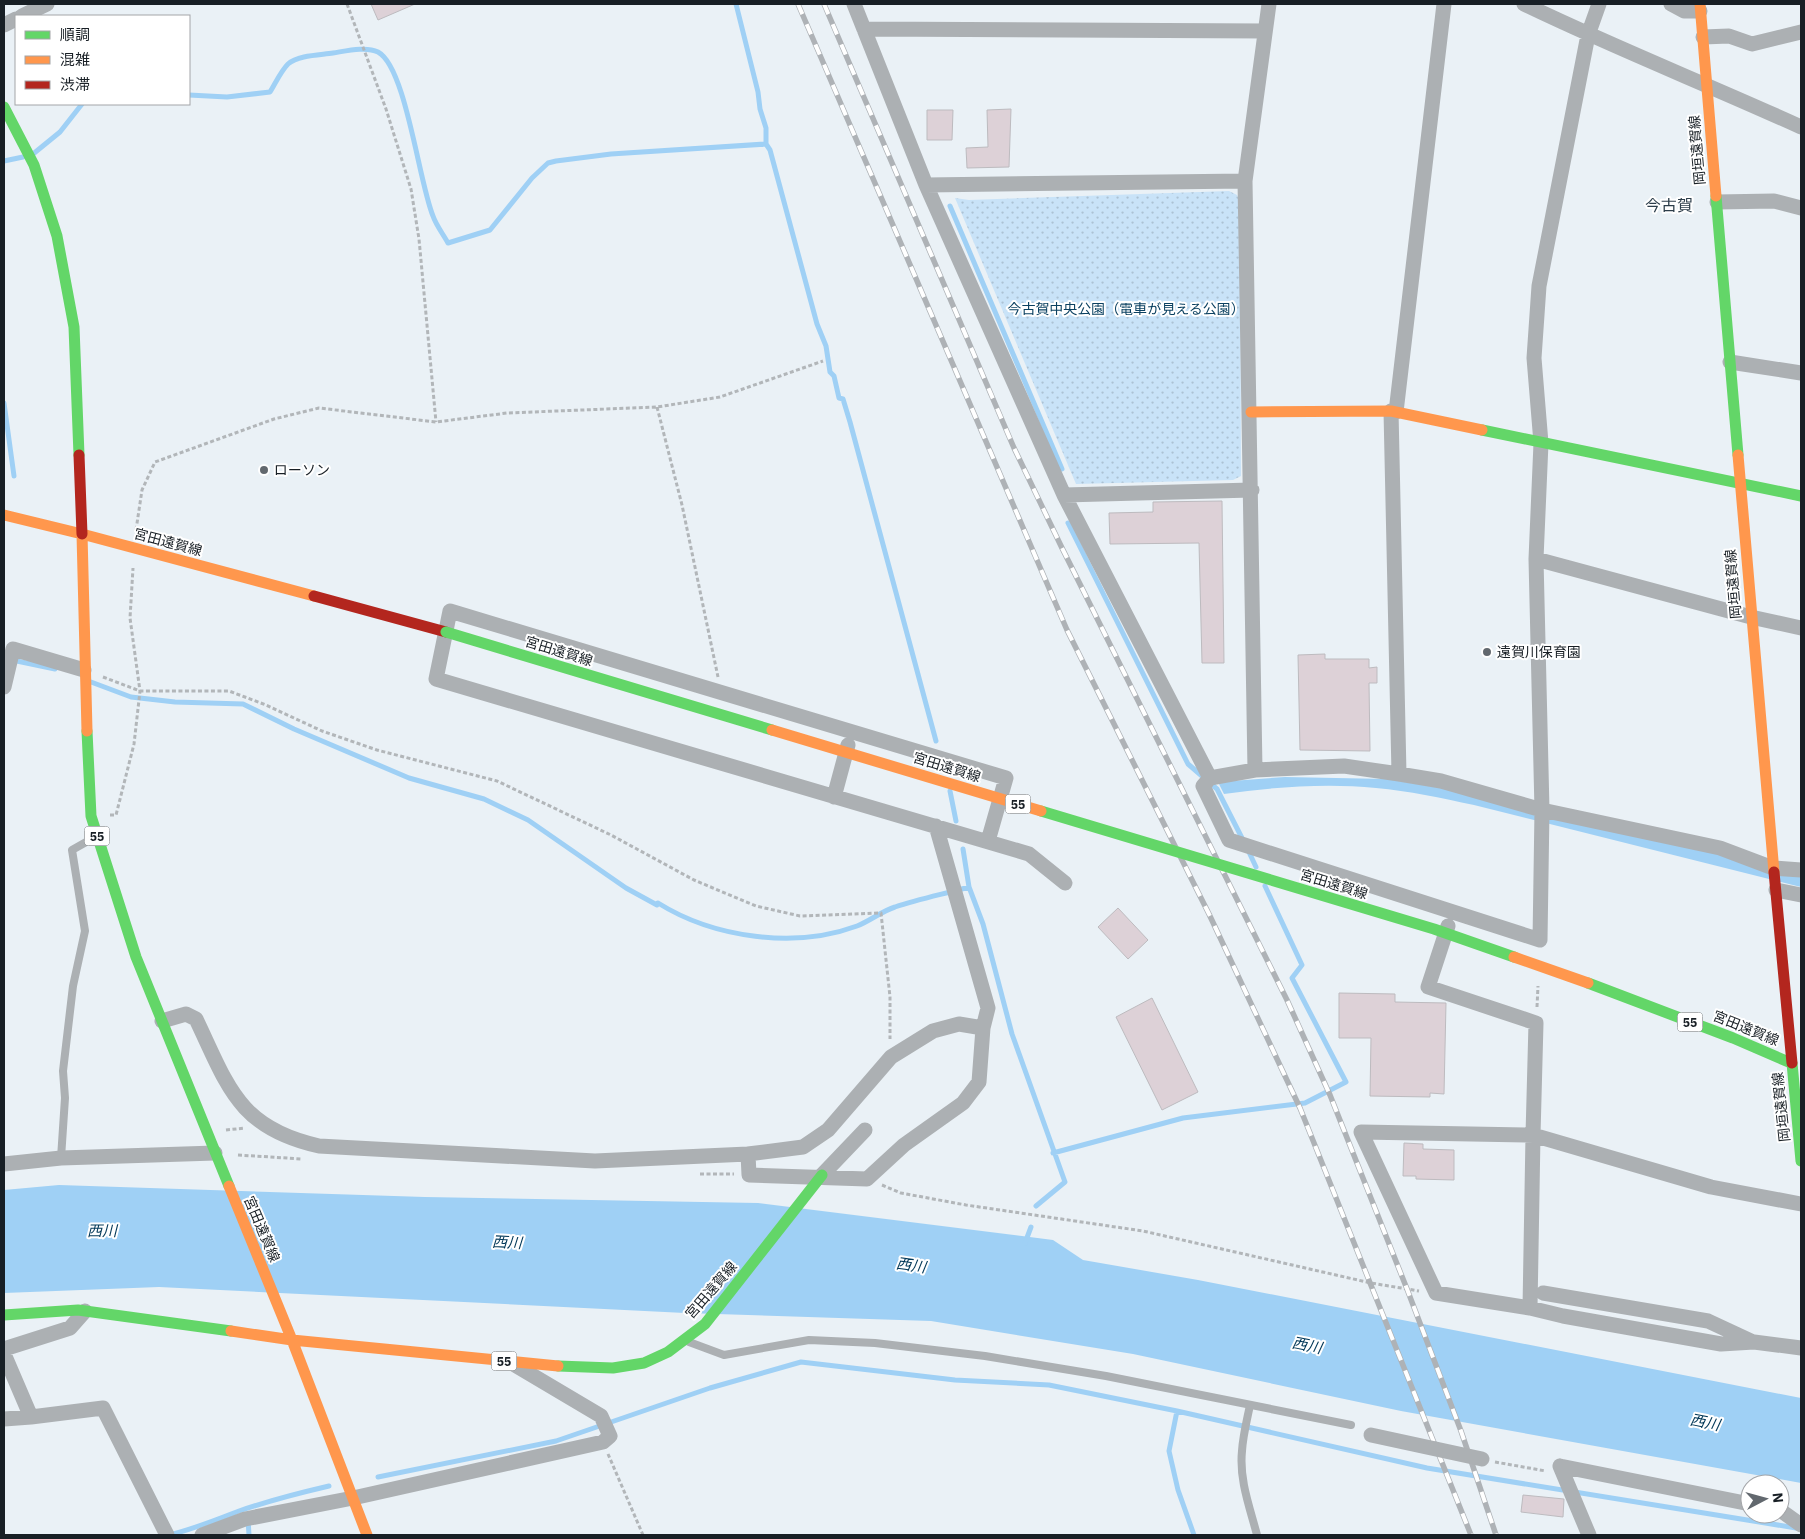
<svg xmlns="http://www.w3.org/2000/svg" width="1805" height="1539" font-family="'IBM Plex Sans','Noto Sans JP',sans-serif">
  <defs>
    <pattern id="park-dots" width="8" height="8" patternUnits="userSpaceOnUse" patternTransform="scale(1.25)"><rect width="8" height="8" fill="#c9e3f8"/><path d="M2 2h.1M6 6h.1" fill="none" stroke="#acc2d4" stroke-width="1.8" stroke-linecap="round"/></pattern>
  </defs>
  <rect width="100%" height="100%" fill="#eaf1f6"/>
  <!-- park -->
  <path fill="url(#park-dots)" d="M 1229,191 L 1237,195 L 1240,202 L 1241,476 L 1233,480 L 1076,484 L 955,198 L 969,200 Z"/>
  <!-- water -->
  <path fill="#9fd0f5" d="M 1285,777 L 1387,779 L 1441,788 L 1801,874 L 1801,887 L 1474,805 C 1441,798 1409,791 1376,788 C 1326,783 1273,787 1224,794 L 1218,782 Z
    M 59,1185 L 425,1197 L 758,1203 L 1053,1240 L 1083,1260 L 1198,1280 L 1801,1398 L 1801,1483 L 1401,1411 L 1133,1354 L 931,1321 L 685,1313 L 159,1287 L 4,1293 L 4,1190 Z"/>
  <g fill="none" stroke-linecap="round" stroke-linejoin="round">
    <!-- stream -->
    <path stroke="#9fd0f5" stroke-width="5" d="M 736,4 L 758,92 L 760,109 L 766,128 L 766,144 L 770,150 L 817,324 L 826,346 L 830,372 L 834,376 L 839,398 L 843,399 L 850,422 L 936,741
      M 189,95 L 227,97 L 270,92 C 275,84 281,71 288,64 C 298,55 320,55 333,53 C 346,51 366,46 378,52 C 406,67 419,183 433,216 C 436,225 443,234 448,243 L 490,230 L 532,178 L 548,163 L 556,161 L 611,154 L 766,144
      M 33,154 L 60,132 L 82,104
      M 4,161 L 23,157
      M 950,206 L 1062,469
      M 4,403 L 14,476
      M 1068,523 L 1188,764 L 1217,789 L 1244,842
      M 12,660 L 55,669
      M 91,682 L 131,697 L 175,702 L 243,704 L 294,729 L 409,778 L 484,799 L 528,820 L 626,888 L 657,905 L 658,903 C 714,938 795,949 857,926 C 870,921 882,911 895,907 C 919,899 944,894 969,887
      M 950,791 L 956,821
      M 963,849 L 969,887 L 983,924 L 1012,1034 L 1065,1182 L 1036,1206
      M 1248,850 L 1256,867
      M 1053,1153 L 1183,1118 L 1305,1103 L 1346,1082 L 1292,978 L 1302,965 L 1265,886
      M 1025,1243 L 1031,1227
      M 1177,1411 L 1427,1468 L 1796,1528
      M 378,1477 L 556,1441 L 710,1388 L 801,1362 L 955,1380 L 1049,1385 L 1177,1411 L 1169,1451 L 1178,1490 L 1194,1535
      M 248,1519 L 249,1535
      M 169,1535 C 194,1529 216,1520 239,1511 C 268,1501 299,1493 329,1486"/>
  </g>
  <!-- building -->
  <path fill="#ddd1d7" stroke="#bdbbbf" d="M 371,4 L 415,4 L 378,20 Z
    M 1011,109 L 1009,167 L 967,168 L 966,148 L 988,147 L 987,110 Z
    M 927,110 L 953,110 L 952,140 L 927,140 Z
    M 1222,501 L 1224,663 L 1202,663 L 1199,543 L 1110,544 L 1109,513 L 1153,512 L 1153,502 Z
    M 1325,654 L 1325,659 L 1369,659 L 1369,668 L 1377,667 L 1377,683 L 1369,683 L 1370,751 L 1300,750 L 1298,655 Z
    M 1118,908 L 1148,940 L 1128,959 L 1098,927 Z
    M 1339,993 L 1395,994 L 1395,1002 L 1446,1003 L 1444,1094 L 1430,1093 L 1430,1097 L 1370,1096 L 1371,1038 L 1339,1038 Z
    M 1152,998 L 1198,1092 L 1162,1110 L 1116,1017 Z
    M 1404,1143 L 1423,1144 L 1423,1149 L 1454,1150 L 1454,1180 L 1416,1179 L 1416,1176 L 1403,1176 Z
    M 1523,1495 L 1564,1499 L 1563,1517 L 1521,1512 Z"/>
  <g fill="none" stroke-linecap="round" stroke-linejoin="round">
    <!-- path -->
    <path stroke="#b2b6b9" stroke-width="3" stroke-dasharray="4 2.5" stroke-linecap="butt" d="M 347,4 L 386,109 L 411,189 L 419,239 L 436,422
      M 657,407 L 682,505 L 718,677
      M 136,530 L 142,490 L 155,462 L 274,419 L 319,408 L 436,422 L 507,413 L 657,407 L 720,397 L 823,361
      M 103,677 L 140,691 L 229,691 L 266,705 L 322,731 L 377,750 L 497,781 L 611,835 L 694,880 L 756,906 L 800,916 L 881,913 L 890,997 L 890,1039
      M 110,815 L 116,815 L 134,744 L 140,691 L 130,618 L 133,568
      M 1537,1007 L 1538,986
      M 226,1130 L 245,1128
      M 238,1155 L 302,1159
      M 700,1174 L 734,1174
      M 882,1185 L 901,1193 L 966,1205 L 1143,1231 L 1371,1283 L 1419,1291
      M 608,1454 L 643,1535
      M 1495,1462 L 1546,1471"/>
    <!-- lane -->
    <path stroke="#acb0b3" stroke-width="8" d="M 61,1158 L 65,1098 L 63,1071 L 73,986 L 85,931 L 72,850 L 95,837
      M 689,1342 L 724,1355 L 809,1340 L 875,1343 L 985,1356 L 1106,1376 L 1351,1425
      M 1250,1405 C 1247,1420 1243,1435 1242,1451 C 1239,1480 1250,1508 1257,1535"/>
    <!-- street -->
    <path stroke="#acb0b3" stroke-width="15" d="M 854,4 L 926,185 L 1064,495 L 1210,778 L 1255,770 L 1344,766 L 1399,774 L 1441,781 L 1542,810 L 1720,848 L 1773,868 L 1801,870
      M 1524,4 C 1615,48 1709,85 1801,127
      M 1671,4 L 1684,11 L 1700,11
      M 22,16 L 47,4
      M 4,25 L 16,19
      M 864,29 L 1265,31
      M 1703,37 L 1729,36 L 1752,44 L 1801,32
      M 926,185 L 1245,181
      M 1717,202 L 1774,201 L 1801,208
      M 1730,362 L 1801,373
      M 1391,411 L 1399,774
      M 1396,412 L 1444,4
      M 1064,495 L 1252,490
      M 1536,559 L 1751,617 L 1801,628
      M 4,687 L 13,649 L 84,670
      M 1255,770 L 1245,181 L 1269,4
      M 1210,778 L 1203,786 L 1229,840 L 1540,940 L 1542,810 L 1536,559 L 1541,443 L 1534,358 L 1539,286 L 1588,35 L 1599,4
      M 834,797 L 848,745
      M 936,826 L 988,1008 L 983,1028
      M 988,841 L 1006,778 L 450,611 L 436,679 L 1029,854 L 1065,883
      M 1776,890 L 1801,895
      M 1448,926 L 1428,987 L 1536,1023 L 1533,1135 L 1711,1187 L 1801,1204
      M 162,1021 L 186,1014 L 196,1019 C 228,1086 238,1128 319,1146 L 595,1161 L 748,1154
      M 959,1024 L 983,1028 L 979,1082 L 963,1103 L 904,1145 L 867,1179 L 749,1175 L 748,1154 L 803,1147 L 828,1130 L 891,1057 L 933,1031 Z
      M 4,1164 L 61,1158 L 215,1153
      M 822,1175 L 865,1130
      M 1543,1293 L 1708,1321 L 1751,1341
      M 1530,1308 L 1533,1135 L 1361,1132 L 1436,1293 L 1530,1308 L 1563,1316 L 1721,1344 L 1754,1342 L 1801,1348
      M 4,1349 L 70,1328 L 85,1311
      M 4,1354 L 31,1417 L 103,1408 L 167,1535
      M 4,1419 L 31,1417
      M 1560,1466 L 1750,1504
      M 1560,1466 L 1589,1535
      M 1780,1510 L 1801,1525
      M 202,1535 L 245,1519 L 353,1498 L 603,1442 L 610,1436 L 601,1416 L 515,1365"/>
    <!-- fast -->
    <path stroke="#63d668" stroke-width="11" d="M 4,107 L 34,165 L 57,236 L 74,327 L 79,455
      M 1716,196 L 1738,455
      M 1482,430 L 1801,496
      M 87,731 L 91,816 L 136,957 L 229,1186
      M 1588,983 L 1733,1038 L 1791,1063
      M 1792,1063 L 1801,1161
      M 4,1315 L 78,1310 L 231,1331
      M 558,1366 L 613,1368 L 644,1363 L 668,1352 L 705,1324 L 822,1175"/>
    <!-- slow -->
    <path stroke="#ff974d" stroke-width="11" d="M 1700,4 L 1716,196
      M 1251,412 L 1391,411 L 1482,430
      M 1738,455 L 1774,872
      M 4,515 L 82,534 L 87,731
      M 82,534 L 314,596
      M 229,1186 L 292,1340 L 558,1366
      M 231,1331 L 292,1340 L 367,1535"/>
    <!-- jam -->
    <path stroke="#b3261e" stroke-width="11" d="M 79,455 L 82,534
      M 314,596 L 446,632
      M 1774,872 L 1792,1063"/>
    <defs>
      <path id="rail" d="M 798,4 L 1067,630 L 1209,914 L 1300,1108 L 1471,1535
        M 824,4 L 1014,448 L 1062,548 L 1287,1000 L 1330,1095 L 1407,1289 L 1461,1431 L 1496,1535"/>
    </defs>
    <!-- rail casing -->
    <use href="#rail" stroke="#aeb2b6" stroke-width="5.5"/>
    <!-- rail -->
    <use href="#rail" stroke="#fff" stroke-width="4" stroke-dasharray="11" stroke-linecap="butt"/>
    <!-- street-bridge -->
    <path stroke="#acb0b3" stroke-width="15" d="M 1371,1435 L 1482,1459"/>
    <!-- fast-bridge -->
    <path stroke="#63d668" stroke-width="11" d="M 446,632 L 772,730
      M 1041,811 L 1434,929 L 1514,957"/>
    <!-- slow-bridge -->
    <path stroke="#ff974d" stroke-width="11" d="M 772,730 L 1041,811
      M 1514,957 L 1588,983"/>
  </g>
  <!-- markers -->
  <g fill="#62686e" stroke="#fff" stroke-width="2">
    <circle cx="264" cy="470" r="5"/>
    <circle cx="1487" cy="652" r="5"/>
  </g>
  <g text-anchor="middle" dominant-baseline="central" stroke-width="4" stroke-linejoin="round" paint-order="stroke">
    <!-- shield labels -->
    <g fill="#fff" stroke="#5d6266" stroke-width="1">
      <rect x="1005.5" y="794.5" width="25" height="19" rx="4"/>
      <rect x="84.5" y="826.5" width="25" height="19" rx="4"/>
      <rect x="1677.5" y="1012.5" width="25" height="19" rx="4"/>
      <rect x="491.5" y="1351.5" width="25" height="19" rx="4"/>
    </g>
    <g font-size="12" font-weight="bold" fill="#181f25">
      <text x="1018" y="804">55</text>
      <text x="97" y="836">55</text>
      <text x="1690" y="1022">55</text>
      <text x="504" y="1361">55</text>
    </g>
    <!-- street labels -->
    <g font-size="14" fill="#181f25" stroke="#fff">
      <text transform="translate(1697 150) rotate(-95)">岡垣遠賀線</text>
      <text transform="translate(168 542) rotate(15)">宮田遠賀線</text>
      <text transform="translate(1733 584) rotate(-95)">岡垣遠賀線</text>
      <text transform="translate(559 651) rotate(17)">宮田遠賀線</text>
      <text transform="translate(947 767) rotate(17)">宮田遠賀線</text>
      <text transform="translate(1334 884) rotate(17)">宮田遠賀線</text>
      <text transform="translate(1746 1028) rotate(22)">宮田遠賀線</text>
      <text transform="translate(1781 1107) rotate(-96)">岡垣遠賀線</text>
      <text transform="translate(262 1229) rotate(67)">宮田遠賀線</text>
      <text transform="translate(711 1290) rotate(-49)">宮田遠賀線</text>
    </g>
    <!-- park labels -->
    <g font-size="14" fill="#0b4161" stroke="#fff">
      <text x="1126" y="309">今古賀中央公園（電車が見える公園）</text>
    </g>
    <!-- poi labels -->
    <g font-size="14" fill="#181f25" stroke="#fff" text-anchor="start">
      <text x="274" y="470">ローソン</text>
      <text x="1497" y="652">遠賀川保育園</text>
    </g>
    <!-- water labels -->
    <g font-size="15" font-style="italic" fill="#003757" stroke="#fff">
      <text x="102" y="1230">西川</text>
      <text transform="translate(507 1242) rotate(3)">西川</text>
      <text transform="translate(911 1265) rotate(8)">西川</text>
      <text transform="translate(1307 1345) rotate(11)">西川</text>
      <text transform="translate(1705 1422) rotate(11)">西川</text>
    </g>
    <!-- quarter labels -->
    <g font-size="16" fill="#2c3d4a" stroke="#fff">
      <text x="1669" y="205">今古賀</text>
    </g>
  </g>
  <!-- border -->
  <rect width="1805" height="1539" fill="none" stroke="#181f25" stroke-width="10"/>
  <!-- legend -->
  <rect x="15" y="15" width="175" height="90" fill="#ffffff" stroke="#a3a5a8"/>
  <rect x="25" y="31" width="25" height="8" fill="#63d668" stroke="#a3a5a8"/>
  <text x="60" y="40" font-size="15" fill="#181f25">順調</text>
  <rect x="25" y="56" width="25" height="8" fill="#ff974d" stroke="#a3a5a8"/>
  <text x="60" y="65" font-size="15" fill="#181f25">混雑</text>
  <rect x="25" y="81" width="25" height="8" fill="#b3261e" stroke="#a3a5a8"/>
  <text x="60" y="90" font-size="15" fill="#181f25">渋滞</text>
  <!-- north arrow -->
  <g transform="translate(1765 1499) rotate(84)"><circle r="24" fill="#ffffff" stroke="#a3a5a8"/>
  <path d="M0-4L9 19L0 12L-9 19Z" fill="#62686e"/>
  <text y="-8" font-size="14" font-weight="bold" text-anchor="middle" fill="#181f25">N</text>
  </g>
</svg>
